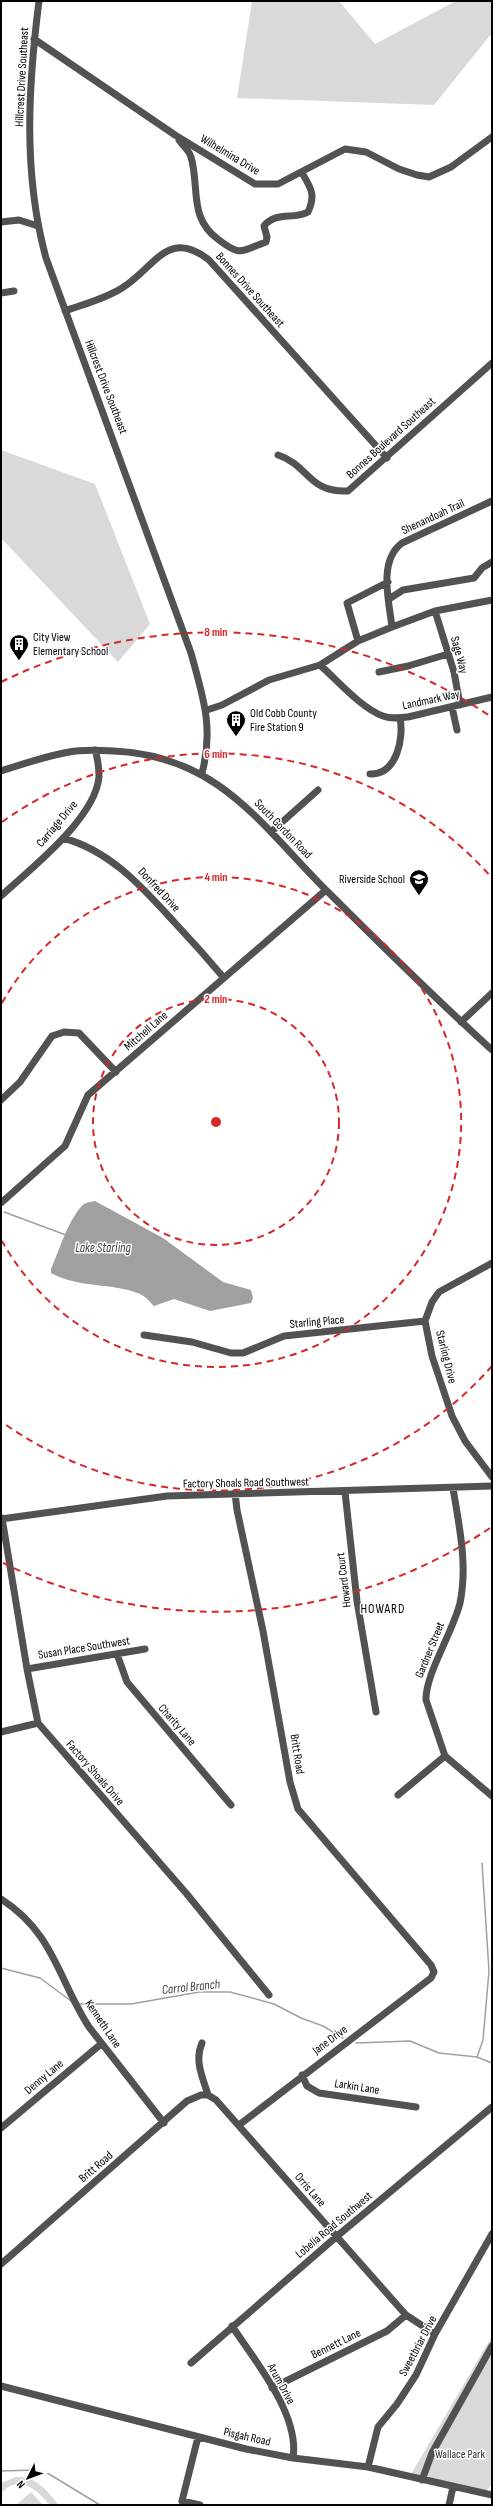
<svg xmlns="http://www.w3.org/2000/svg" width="493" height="2506" font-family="'Sofia Sans Condensed',sans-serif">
  <rect width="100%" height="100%" fill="#fff"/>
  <!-- green -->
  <path fill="#d9d9d9" d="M 252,1 L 339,1 L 375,44 L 456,1 L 492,1 L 492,33 L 434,105 L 237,98 Z
    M 1,450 L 95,484 L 150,624 L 118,662 L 1,538 Z
    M 492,2336 L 492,2484 L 484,2494 L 410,2476 Z
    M 16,2477 C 37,2476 47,2491 59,2505 L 50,2505 C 37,2490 20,2473 1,2493 L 1,2483 Z
    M 31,2492 L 43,2505 L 16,2505 Z"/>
  <!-- water -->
  <path fill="#a0a0a0" d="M 95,1201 L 163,1238 L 223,1282 L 251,1290 L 253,1298 L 251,1303 L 210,1311 L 174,1299 L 154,1306 C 150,1302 145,1296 140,1294 C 111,1282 80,1289 51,1273 L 51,1269 C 59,1251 68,1221 81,1207 C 85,1202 90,1202 95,1201 Z"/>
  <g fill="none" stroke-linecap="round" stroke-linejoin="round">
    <!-- stream -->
    <path stroke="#a0a0a0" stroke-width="1.5" d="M 4,1212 L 66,1235
      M 1,1968 L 40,1978 L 71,2001
      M 80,2004 L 131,2004 L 199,1992 L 230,1992 L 274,2004 L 301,2018 L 323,2026 L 343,2038
      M 356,2043 L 410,2041 L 439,2053 L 477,2057 L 492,2063
      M 477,2057 L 483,2040 L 489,1971 L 482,1863
      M 1,2471 L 34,2470 L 49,2474 L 100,2505"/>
    <!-- minor -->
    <path stroke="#525252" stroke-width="7" d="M 39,1 C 28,87 23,174 46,258 L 191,653 C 203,697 214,728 202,773
      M 34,39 L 175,135 L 255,184 L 278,184 L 345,149 L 366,152 L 399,169 L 417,175 L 429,177 L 451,167 L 492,137
      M 179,140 C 183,146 189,150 191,157 C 200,188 188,218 219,240 C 241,257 241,251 266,242 L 267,237 L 264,226 C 276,211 294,220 308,212 C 316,195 311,188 302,173
      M 1,222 L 19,220 L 38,226
      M 1,293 L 14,291
      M 65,311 C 84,304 105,299 122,288 C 154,269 167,227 209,260 L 387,458
      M 278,455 C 309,465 308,493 348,491 L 492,363
      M 389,599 L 403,590 L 474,578 L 482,568 L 492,562
      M 435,611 L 454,672 L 460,705
      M 392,627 C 389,601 378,561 402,543 L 492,501
      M 358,641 L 347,603 L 388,582
      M 320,665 C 336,679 362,709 383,716 C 391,719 399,718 408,717 L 492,697
      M 379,672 L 408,666 L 448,654
      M 452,707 L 457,730
      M 207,710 L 222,705 L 269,680 L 320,665 L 358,641 L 392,627 L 435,611 L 492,600
      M 1,771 C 23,764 46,756 69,752 C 84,749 99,750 114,751 C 219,756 260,824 327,891 C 381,945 436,999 492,1050
      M 370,774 C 397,775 404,738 400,718
      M 271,832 L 318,790
      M 63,838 C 111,851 143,888 175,923 C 192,941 208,959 224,978
      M 1,896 C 30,869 95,819 99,777 C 99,769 98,759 95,750
      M 461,1022 L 492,993
      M 1,1100 L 20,1082 L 52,1036 L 64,1032 L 79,1033 L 116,1072
      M 1,1203 L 65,1146 L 88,1095 L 326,890
      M 492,1263 L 439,1292 L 432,1302 L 425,1321 L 432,1356 L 452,1416 L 465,1441 L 492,1477
      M 144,1335 L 192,1342 L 231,1353 L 243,1353 L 284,1336 L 425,1321
      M 453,1488 C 459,1526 468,1564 460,1603 C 453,1632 425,1675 426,1700 L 445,1756 L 492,1796
      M 345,1492 L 357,1601 L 376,1712
      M 235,1493 L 237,1510 L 263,1631 L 290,1782 L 298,1809 L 431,1965 L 434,1972 L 431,1978 L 239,2125
      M 2,1518 L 27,1669 L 38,1723 L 186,1893 L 269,1995
      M 1,1519 L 167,1496 L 492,1486
      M 117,1654 L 127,1682 L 231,1805
      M 27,1669 L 145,1649
      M 1,1732 L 38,1723
      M 398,1795 L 445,1756
      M 1,1899 C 54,1933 58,1979 89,2027 L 164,2123
      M 202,2043 C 194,2061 203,2078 208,2095 L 216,2100 L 406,2315 L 435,2334
      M 302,2075 L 307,2086 L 319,2093 L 416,2107
      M 1,2128 L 101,2044
      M 1,2264 L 187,2101 L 201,2095 L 208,2095
      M 232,2326 C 255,2361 300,2415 293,2458
      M 191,2363 L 336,2237 L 492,2107
      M 1,2386 L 246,2449 L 293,2458 L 368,2467 L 492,2495
      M 272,2388 L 387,2331 L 406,2315
      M 198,2437 L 182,2501 L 200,2505
      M 368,2467 L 378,2427 L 397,2404 L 416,2375 L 435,2334 L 492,2234
      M 422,2480 L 432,2453 L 492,2346
      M 449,2505 L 453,2487"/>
  </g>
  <!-- distance rings -->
  <g fill="none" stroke="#d62828" stroke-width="2" stroke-dasharray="7 5">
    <circle cx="216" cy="1122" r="123"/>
    <path d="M2 1003A245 245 0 1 1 2 1241"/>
    <path d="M492 1366A368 368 0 0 1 2 1422M2 822A368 368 0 0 1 492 878"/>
    <path d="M490 1528A490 490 0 0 1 1 1562M1 682A490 490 0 0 1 490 716"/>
  </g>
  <!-- icons -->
  <defs>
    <symbol id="building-pin" viewBox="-11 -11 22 30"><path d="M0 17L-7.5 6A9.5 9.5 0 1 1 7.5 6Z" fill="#000" stroke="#fff"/><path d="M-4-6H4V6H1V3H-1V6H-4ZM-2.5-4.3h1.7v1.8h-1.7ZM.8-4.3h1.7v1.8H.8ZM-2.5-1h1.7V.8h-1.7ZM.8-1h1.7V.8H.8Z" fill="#fff"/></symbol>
    <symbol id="school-pin" viewBox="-11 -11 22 30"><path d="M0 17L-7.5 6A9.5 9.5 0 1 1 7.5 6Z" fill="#000" stroke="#fff"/><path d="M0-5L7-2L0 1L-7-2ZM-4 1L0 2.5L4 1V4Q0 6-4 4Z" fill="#fff"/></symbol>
  </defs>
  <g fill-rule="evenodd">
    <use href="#building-pin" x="8" y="633" width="22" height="30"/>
    <use href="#building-pin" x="225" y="709" width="22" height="30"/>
    <use href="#school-pin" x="408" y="868" width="22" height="30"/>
  </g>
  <g text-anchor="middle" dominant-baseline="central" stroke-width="3" stroke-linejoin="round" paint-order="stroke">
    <!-- street labels -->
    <g font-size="12" fill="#000" stroke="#fff">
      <text transform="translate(22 77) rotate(-87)">Hillcrest Drive Southeast</text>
      <text transform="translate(230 155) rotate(31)">Wilhelmina Drive</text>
      <text transform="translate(250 290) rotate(48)">Bonnes Drive Southeast</text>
      <text transform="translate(106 387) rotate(69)">Hillcrest Drive Southeast</text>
      <text transform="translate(391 438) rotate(-42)">Bonnes Boulevard Southeast</text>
      <text transform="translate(433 517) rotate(-25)">Shenandoah Trail</text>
      <text transform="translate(459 655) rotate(75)">Sage Way</text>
      <text transform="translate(431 700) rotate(-12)">Landmark Way</text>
      <text transform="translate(57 824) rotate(-50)">Carriage Drive</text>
      <text transform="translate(283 829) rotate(46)">South Gordon Road</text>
      <text transform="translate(159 890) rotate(47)">Donfred Drive</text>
      <text transform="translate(146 1031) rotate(-41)">Mitchell Lane</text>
      <text transform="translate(317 1322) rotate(-5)">Starling Place</text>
      <text transform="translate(446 1357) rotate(76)">Starling Drive</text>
      <text transform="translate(246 1483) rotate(-1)">Factory Shoals Road Southwest</text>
      <text transform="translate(344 1580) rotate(-97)">Howard Court</text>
      <text transform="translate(84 1648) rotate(-9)">Susan Place Southwest</text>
      <text transform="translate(430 1650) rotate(-68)">Gardner Street</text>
      <text transform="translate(177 1725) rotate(49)">Charity Lane</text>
      <text transform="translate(297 1754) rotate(81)">Britt Road</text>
      <text transform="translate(95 1773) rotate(49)">Factory Shoals Drive</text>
      <text transform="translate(103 2024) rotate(56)">Kenneth Lane</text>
      <text transform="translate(330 2040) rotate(-37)">Jane Drive</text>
      <text transform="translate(44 2077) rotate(-40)">Denny Lane</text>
      <text transform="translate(357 2087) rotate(9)">Larkin Lane</text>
      <text transform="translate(96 2167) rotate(-41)">Britt Road</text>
      <text transform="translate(310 2190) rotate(49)">Orris Lane</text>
      <text transform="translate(334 2225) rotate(-40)">Lobelia Road Southwest</text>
      <text transform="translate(336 2344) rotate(-26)">Bennett Lane</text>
      <text transform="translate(418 2346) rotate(-62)">Sweetbriar Drive</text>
      <text transform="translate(281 2384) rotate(61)">Arum Drive</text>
      <text transform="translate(247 2437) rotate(13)">Pisgah Road</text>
    </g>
    <!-- poi labels -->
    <g font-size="12" fill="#000" stroke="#fff" text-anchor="start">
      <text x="33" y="637">City View<tspan x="33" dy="14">Elementary School</tspan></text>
      <text x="250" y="713">Old Cobb County<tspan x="250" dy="14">Fire Station 9</tspan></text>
      <text x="405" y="879" text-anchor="end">Riverside School</text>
    </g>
    <!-- park labels -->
    <g font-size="12" fill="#303030" stroke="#fff">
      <text x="460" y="2454">Wallace Park</text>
    </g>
    <!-- water labels -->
    <g font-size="13" font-style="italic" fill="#414141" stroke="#fff">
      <text x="103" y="1248">Lake Starling</text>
      <text transform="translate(191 1987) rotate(-6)">Carrol Branch</text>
    </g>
    <!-- neighbourhood labels -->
    <g font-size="13" letter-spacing="1" fill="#000" stroke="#fff">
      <text x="383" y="1609">HOWARD</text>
    </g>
  </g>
  <circle cx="216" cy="1122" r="6" fill="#d62828" stroke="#fff" stroke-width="2"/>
  <g font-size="12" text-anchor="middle" font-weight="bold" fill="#d62828" stroke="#fff" stroke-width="3" stroke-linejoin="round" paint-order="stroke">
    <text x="216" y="636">8 min</text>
    <text x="216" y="758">6 min</text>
    <text x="216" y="881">4 min</text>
    <text x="216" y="1003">2 min</text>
  </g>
  <!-- border -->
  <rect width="493" height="2506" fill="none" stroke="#000000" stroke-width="4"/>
  <!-- north arrow -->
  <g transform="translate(28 2478) rotate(228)" stroke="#ffffff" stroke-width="3" paint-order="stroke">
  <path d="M0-3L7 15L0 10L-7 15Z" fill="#000000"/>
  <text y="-6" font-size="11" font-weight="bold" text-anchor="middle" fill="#000000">N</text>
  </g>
</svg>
